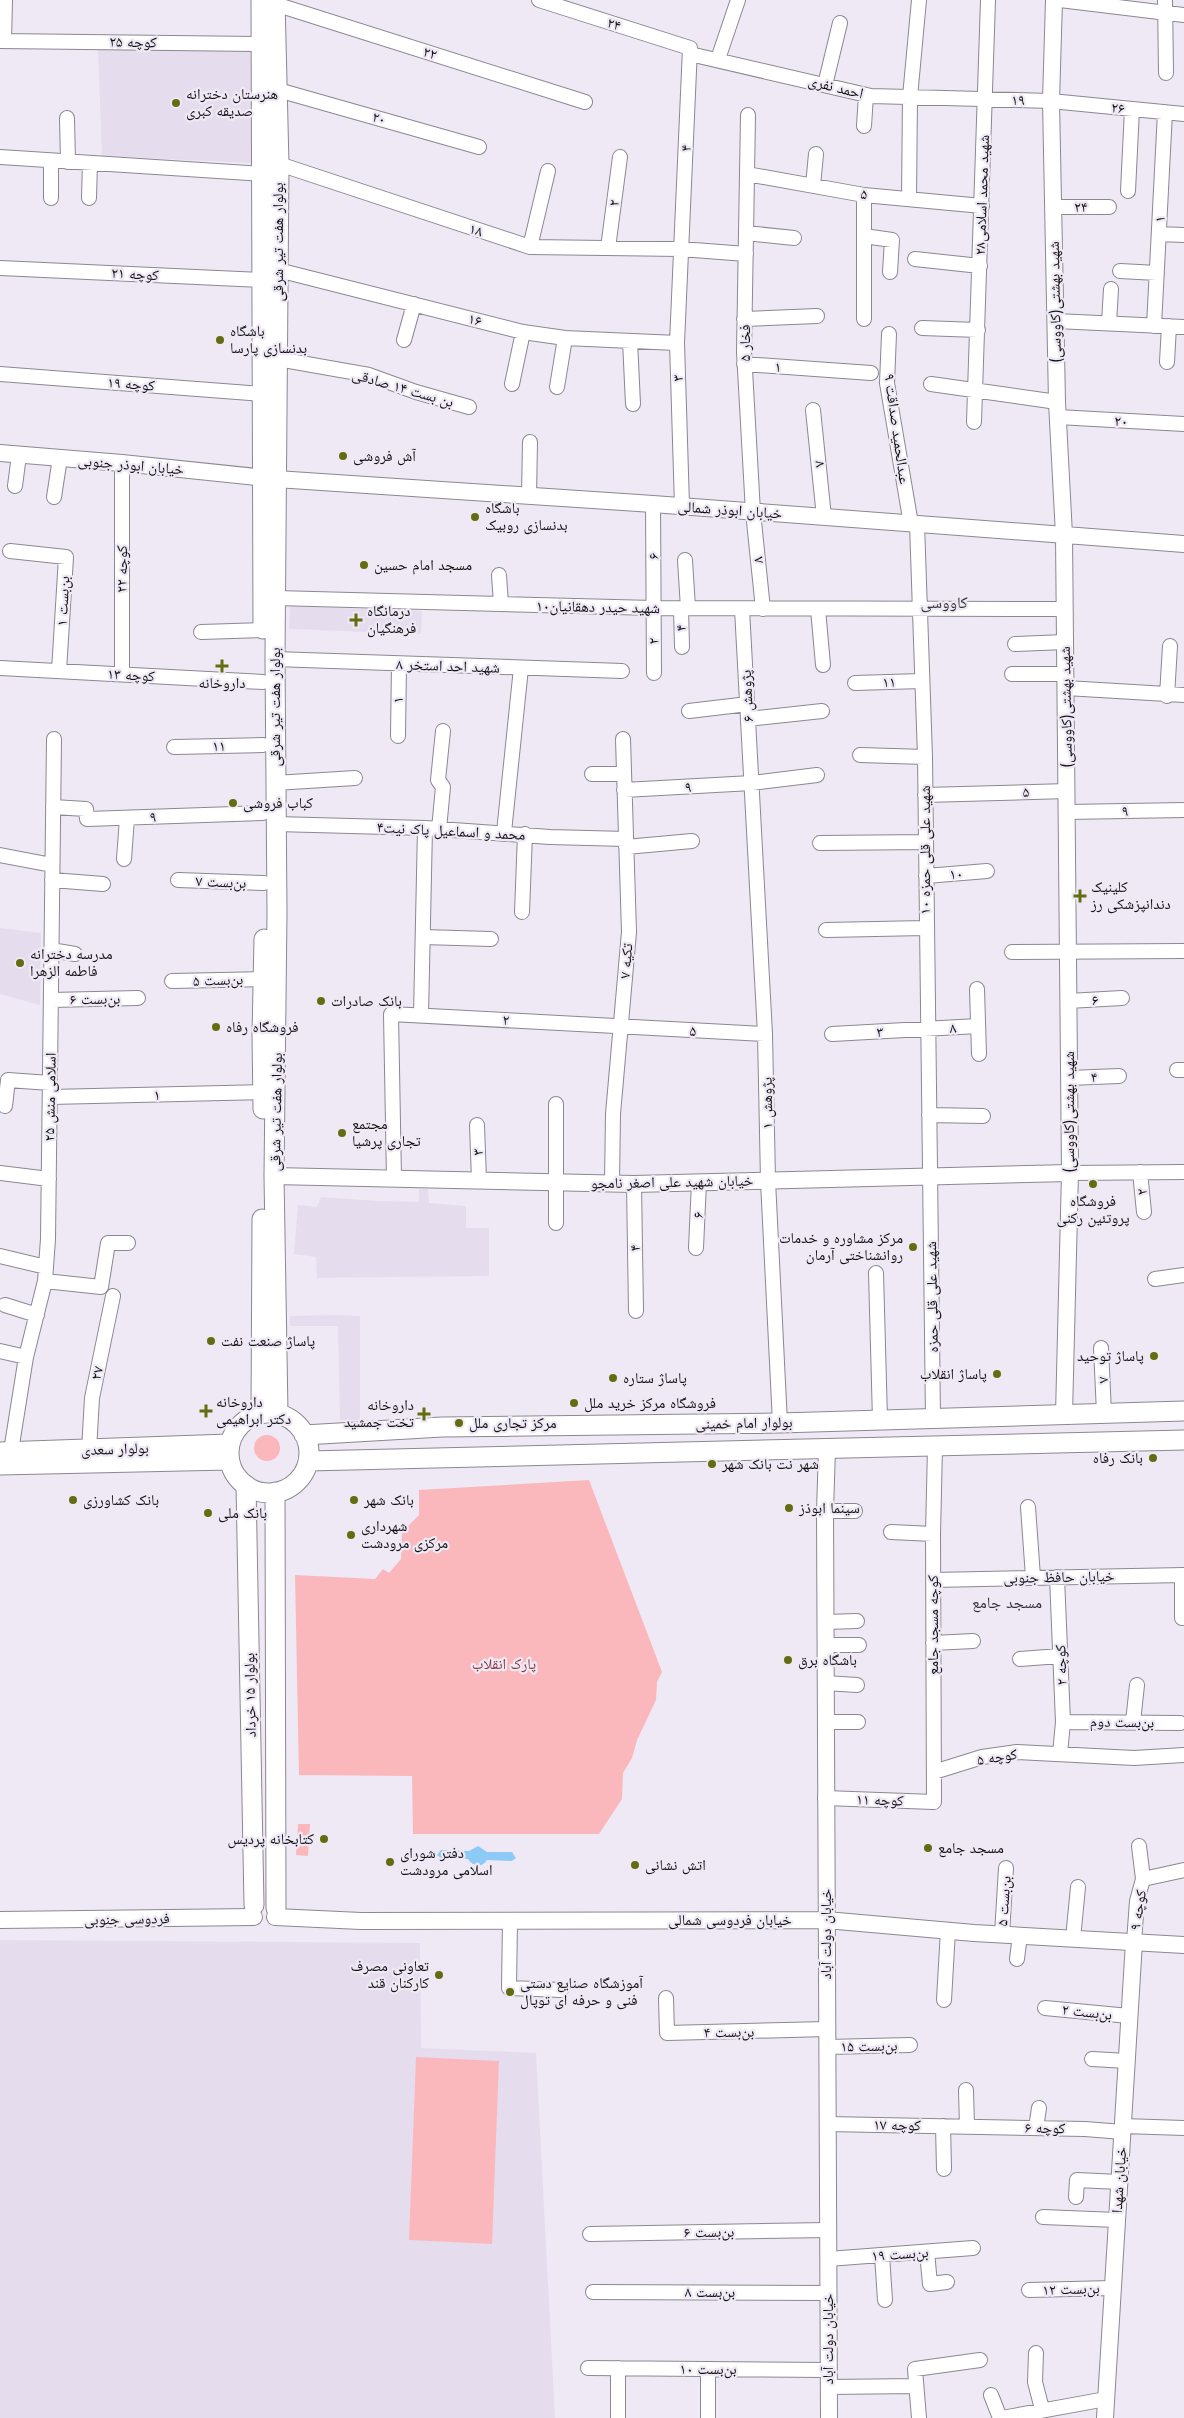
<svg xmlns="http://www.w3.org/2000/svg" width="1184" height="2418" font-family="Jost,'Noto Naskh Arabic',sans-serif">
  <rect width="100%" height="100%" fill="#eee9f4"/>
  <!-- built -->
  <path fill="#e5ddee" d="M 98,49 L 251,50 L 252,163 L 102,156 Z
    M 290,606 L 422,611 L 421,634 L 289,629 Z
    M 0,928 L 41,933 L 40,1005 L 0,994 Z
    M 419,1189 L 428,1189 L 429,1203 L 466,1206 L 466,1228 L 489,1228 L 489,1276 L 317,1278 L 316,1257 L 294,1254 L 298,1205 L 317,1207 L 321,1197 L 377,1201 L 419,1202 Z
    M 336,1315 L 360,1316 L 360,1420 L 340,1420 L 338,1326 L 290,1326 L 290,1316 Z
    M 0,1940 L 420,1943 L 421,2048 L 536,2053 L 555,2418 L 0,2418 Z"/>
  <!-- green -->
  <path fill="#fbb8bc" d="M254 1448a13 13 0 1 1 26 0a13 13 0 1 1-26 0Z
    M 589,1480 L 662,1672 L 657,1682 L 656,1700 L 637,1740 L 632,1758 L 623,1773 L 622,1799 L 599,1834 L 413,1834 L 412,1776 L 299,1775 L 295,1575 L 375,1579 L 383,1569 L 389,1573 L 401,1559 L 402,1532 L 419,1515 L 419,1490 Z
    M 298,1824 L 310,1824 L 308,1856 L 296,1855 Z
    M 416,2057 L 499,2061 L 492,2244 L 409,2240 Z"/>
  <!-- water -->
  <path fill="#8dcaf6" d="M 478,1846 L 487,1852 L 512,1852 L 516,1858 L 512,1861 L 487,1860 C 482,1868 473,1867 468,1859 L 441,1858 L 437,1855 L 441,1850 L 469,1851 Z"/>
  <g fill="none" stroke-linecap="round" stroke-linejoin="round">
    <defs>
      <path id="minor" d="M 539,0 L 690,48 L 677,343 L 682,506
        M 1060,0 L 1184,15
        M 1165,0 L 1166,73
        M 275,4 L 585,102
        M 0,41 L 262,44
        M 4,41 L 5,0
        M 690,54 L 871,96 L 1051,101 L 1184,114
        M 718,59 L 738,0
        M 825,85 L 840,23
        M 278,90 L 479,147
        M 748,115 L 744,352 L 753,512 L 763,609
        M 67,118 L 68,162
        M 864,126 L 866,95
        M 0,157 L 263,174
        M 279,164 L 530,247 L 681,249 L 746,254
        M 747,174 L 864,195 L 982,206
        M 813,186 L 816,154
        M 1128,191 L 1132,109
        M 51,198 L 51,161
        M 89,198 L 90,163
        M 909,199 L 910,97 L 919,0
        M 1053,207 L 1109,207
        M 746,233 L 794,238
        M 1159,234 L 1184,235
        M 864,236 L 892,240 L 890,272
        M 530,247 L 548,171
        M 608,248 L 620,157
        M 915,259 L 980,266
        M 0,268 L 262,280
        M 278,270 L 523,332 L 565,338 L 677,343
        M 1120,271 L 1157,273
        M 744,319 L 817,316
        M 864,319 L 864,195
        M 1056,321 L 1184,327
        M 1109,323 L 1111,289
        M 1154,326 L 1165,112
        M 922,328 L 978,330
        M 889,334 L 887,383 L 911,524
        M 404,340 L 414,304
        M 630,341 L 633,404
        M 278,359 L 369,375 L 416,392 L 469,407
        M 1167,362 L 1169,326
        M 744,364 L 871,373
        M 0,374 L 262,394
        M 512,384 L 523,332
        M 931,384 L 1057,402
        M 557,387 L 565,338
        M 813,410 L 824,517
        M 1058,417 L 1184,424
        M 974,422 L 988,0
        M 122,463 L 122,674
        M 15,486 L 19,455
        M 529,496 L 530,442
        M 54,497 L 60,458
        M 653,504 L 654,673
        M 917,524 L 925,757 L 933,1418
        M 10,551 L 66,557 L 59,671
        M 685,560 L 688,608
        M 499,575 L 501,604
        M 276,598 L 653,608 L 1065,609
        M 681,608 L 682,647
        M 742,609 L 765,1034 L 768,1181 L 780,1423
        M 818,609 L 823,665
        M 201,632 L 263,630
        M 1015,644 L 1065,642
        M 275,659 L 622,671
        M 0,668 L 263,682
        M 1012,674 L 1066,674
        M 855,683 L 922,681
        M 1066,688 L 1184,695
        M 1167,696 L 1170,646
        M 689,711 L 748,704
        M 748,719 L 822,711
        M 398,736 L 399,665
        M 174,747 L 263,745
        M 860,755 L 925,757
        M 592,774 L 624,774
        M 275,783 L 355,778
        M 624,790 L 752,783 L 817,775
        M 925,795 L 1067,791
        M 53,807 L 86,809 L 87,819 L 263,813
        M 1067,812 L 1184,810
        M 276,824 L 425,828 L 550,837 L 626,839
        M 439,829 L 443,787 L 438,780 L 443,731
        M 504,832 L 521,668
        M 820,843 L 926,842
        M 626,847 L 692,841
        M 0,855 L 52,865
        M 124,859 L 127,818
        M 926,876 L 987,871
        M 52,880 L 103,884
        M 178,880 L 264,883
        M 522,912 L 525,834
        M 826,930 L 925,928
        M 423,937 L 491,939
        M 51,950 L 75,954
        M 1012,952 L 1184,951
        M 172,981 L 263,979
        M 977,989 L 979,1054
        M 51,1000 L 138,998
        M 1068,1001 L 1122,998
        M 421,1015 L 425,828
        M 832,1034 L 978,1026
        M 1177,1070 L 1184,1070
        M 1069,1078 L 1119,1076
        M 50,1097 L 263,1092
        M 556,1104 L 556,1223
        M 5,1106 L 8,1080 L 50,1083
        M 929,1115 L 983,1116
        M 477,1125 L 479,1180
        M 1140,1172 L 1144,1212
        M 0,1173 L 49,1179
        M 1070,1173 L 1184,1172
        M 394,1178 L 391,1014 L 765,1034
        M 612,1183 L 613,1114 L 629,932 L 623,739
        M 634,1184 L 636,1311
        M 696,1248 L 699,1182
        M 0,1256 L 46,1267
        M 876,1273 L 880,1420
        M 1155,1279 L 1184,1275
        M 45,1281 L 101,1287 L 108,1243 L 128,1243
        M 5,1305 L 37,1315
        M 1101,1348 L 1104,1413
        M 0,1351 L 26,1357
        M 89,1450 L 92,1398 L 113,1296
        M 11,1451 L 26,1357 L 45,1281 L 48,1239 L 54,739
        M 1028,1507 L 1033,1577
        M 825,1511 L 855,1511
        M 891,1532 L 933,1534
        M 1057,1577 L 1063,1722 L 1060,1754
        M 933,1580 L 1184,1575
        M 1182,1618 L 1182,1575
        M 825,1622 L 857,1621
        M 933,1643 L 973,1641
        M 825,1645 L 859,1645
        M 1020,1659 L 1060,1656
        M 825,1683 L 857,1685
        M 825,1722 L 858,1722
        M 1063,1722 L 1180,1723
        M 1133,1722 L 1137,1685
        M 934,1772 L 982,1757 L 1017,1752 L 1134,1758 L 1184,1755
        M 825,1798 L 934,1802 L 933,1534 L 935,1447
        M 1143,1879 L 1184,1870
        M 510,1921 L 509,1988 L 561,1990
        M 1002,1934 L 1006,1868
        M 1073,1939 L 1078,1887
        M 1134,1942 L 1137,1901 L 1143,1879 L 1139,1846
        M 1017,1959 L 1020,1935
        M 666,1998 L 667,2033 L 827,2029
        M 944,2000 L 948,1930
        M 1045,2008 L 1129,2016
        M 827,2047 L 910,2045
        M 1092,2059 L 1127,2061
        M 966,2090 L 967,2127
        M 827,2124 L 1085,2129 L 1123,2132
        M 943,2126 L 944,2169
        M 1123,2126 L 1184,2128
        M 1036,2128 L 1039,2108
        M 1076,2197 L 1077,2180 L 1119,2182
        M 1043,2217 L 1117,2220
        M 590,2234 L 828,2230
        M 927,2252 L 930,2284 L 947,2282
        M 882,2255 L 885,2300
        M 828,2259 L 973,2248
        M 1029,2290 L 1113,2288
        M 593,2292 L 828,2293
        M 1036,2353 L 1035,2382 L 1042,2409
        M 588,2368 L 828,2370
        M 828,2387 L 915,2386
        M 991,2395 L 1000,2418
        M 618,2418 L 618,2368
        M 708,2418 L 708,2369
        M 919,2418 L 915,2369 L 980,2360
        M 1002,2418 L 1106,2399"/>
      <path id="tertiary" d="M 1054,0 L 1051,101 L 1057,402 L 1064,535 L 1070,1173 L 1064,1415
        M 0,453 L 122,463 L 276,479 L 653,504 L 1184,544
        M 274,1176 L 634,1184 L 1070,1173
        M 827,1449 L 825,1511 L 829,2418
        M 275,1917 L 361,1921 L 826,1920 L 974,1933 L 1184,1945
        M 0,1920 L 254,1917
        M 1105,2418 L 1134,1942"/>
      <path id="secondary" d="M 261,0 L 263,629
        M 275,0 L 279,164 L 275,659 L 277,912 L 274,1176 L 278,1413
        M 263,1109 L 262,1035 L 264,939
        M 261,1413 L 262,1219
        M229 1453a40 40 0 1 1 80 0a40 40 0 1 1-80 0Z
        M 304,1435 L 442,1427 L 780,1423 L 1184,1411
        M 0,1452 L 229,1444
        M 308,1461 L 1184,1440
        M 0,1465 L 229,1460
        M 246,1485 L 254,1905
        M 275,1492 L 276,1908"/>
    </defs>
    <!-- minor casing -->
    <use href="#minor" stroke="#8c8791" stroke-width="16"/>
    <!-- tertiary casing -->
    <use href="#tertiary" stroke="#8c8791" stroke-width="18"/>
    <!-- secondary casing -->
    <use href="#secondary" stroke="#8c8791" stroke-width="21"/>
    <!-- minor -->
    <use href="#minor" stroke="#fff" stroke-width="14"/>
    <!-- tertiary -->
    <use href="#tertiary" stroke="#fff" stroke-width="16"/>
    <!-- secondary -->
    <use href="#secondary" stroke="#fff" stroke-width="19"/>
  </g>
  <!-- markers -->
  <g fill="#646c11" stroke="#eee9f4" stroke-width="2">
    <circle cx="176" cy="103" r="5"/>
    <circle cx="220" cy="340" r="5"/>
    <circle cx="343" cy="456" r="5"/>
    <circle cx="475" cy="517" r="5"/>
    <circle cx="364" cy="565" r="5"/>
    <path d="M353.5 612.5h5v5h5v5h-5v5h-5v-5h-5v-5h5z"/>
    <path d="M219.5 658.5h5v5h5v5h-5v5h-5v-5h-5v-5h5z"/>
    <circle cx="233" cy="803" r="5"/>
    <path d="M1077.5 888.5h5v5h5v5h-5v5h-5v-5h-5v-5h5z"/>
    <circle cx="20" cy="963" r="5"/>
    <circle cx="321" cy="1001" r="5"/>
    <circle cx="216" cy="1027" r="5"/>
    <circle cx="342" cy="1133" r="5"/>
    <circle cx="1093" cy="1184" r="5"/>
    <circle cx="913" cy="1247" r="5"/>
    <circle cx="211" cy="1341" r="5"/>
    <circle cx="1154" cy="1356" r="5"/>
    <circle cx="997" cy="1374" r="5"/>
    <circle cx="613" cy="1378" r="5"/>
    <circle cx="574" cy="1403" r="5"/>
    <path d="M203.5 1403.5h5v5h5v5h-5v5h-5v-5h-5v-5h5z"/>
    <path d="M421.5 1406.5h5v5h5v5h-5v5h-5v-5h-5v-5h5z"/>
    <circle cx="459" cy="1423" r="5"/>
    <circle cx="1153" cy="1458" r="5"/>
    <circle cx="712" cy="1464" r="5"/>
    <circle cx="73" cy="1500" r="5"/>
    <circle cx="354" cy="1500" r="5"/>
    <circle cx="789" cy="1508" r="5"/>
    <circle cx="208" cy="1513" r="5"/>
    <circle cx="351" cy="1535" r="5"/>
    <circle cx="788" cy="1660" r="5"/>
    <circle cx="324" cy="1839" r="5"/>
    <circle cx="928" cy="1848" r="5"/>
    <circle cx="390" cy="1862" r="5"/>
    <circle cx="635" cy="1865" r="5"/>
    <circle cx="439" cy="1975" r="5"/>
    <circle cx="510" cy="1992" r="5"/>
  </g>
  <g text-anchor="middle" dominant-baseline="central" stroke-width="4.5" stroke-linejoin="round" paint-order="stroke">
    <!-- street labels -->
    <g font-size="15" fill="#121014" stroke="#eee9f4">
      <text transform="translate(614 24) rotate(18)">۲۴</text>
      <text transform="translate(133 42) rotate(1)">کوچه ۲۵</text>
      <text transform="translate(430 53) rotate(18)">۲۲</text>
      <text transform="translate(836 87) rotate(14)">احمد نفری</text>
      <text transform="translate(1018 100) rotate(1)">۱۹</text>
      <text transform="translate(1118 108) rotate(6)">۲۶</text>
      <text transform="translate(379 118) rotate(16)">۲۰</text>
      <text transform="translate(686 148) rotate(-87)">۴</text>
      <text transform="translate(864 194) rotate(8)">۵</text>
      <text transform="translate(982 195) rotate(-88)">شهید محمد اسلامی۲۸</text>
      <text transform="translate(614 203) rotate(-83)">۲</text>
      <text transform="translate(1081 207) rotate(-1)">۲۴</text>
      <text transform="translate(1160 219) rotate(-87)">۱</text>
      <text transform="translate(476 230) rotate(18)">۱۸</text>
      <text transform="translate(278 242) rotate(-90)">بولوار هفت تیر شرقی</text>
      <text transform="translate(135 274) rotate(3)">کوچه ۲۱</text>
      <text transform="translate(1055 302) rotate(-91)">شهید بهشتی(کاووسی)</text>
      <text transform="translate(475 320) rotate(15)">۱۶</text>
      <text transform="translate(745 343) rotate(-90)">فخار ۵</text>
      <text transform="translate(778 367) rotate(4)">۱</text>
      <text transform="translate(678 378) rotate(-92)">۳</text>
      <text transform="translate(131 384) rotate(4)">کوچه ۱۹</text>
      <text transform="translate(403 388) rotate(16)">بن بست ۱۴ صادقی</text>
      <text transform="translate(1121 421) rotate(3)">۲۰</text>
      <text transform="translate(897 429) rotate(82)">عبدالحمید صداقت ۹</text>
      <text transform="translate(819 464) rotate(-96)">۷</text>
      <text transform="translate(131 465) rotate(5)">خیابان ابوذر جنوبی</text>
      <text transform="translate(730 510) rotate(4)">خیابان ابوذر شمالی</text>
      <text transform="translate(653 556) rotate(-90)">۶</text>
      <text transform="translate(758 560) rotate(-96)">۸</text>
      <text transform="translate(122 569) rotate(-90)">کوچه ۲۲</text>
      <text transform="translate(63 601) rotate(-87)">بن‌بست ۱</text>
      <text transform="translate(598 607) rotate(1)">شهید حیدر دهقانیان۱۰</text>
      <text transform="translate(681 628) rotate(-91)">۴</text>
      <text transform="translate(654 641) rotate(-90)">۲</text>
      <text transform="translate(448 666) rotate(2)">شهید احد استخر ۸</text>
      <text transform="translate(131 675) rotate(3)">کوچه ۱۳</text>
      <text transform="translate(889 682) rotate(-2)">۱۱</text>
      <text transform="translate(747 696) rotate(-93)">پژوهش ۶</text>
      <text transform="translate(398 700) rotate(-89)">۱</text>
      <text transform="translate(275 707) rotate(-90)">بولوار هفت تیر شرقی</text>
      <text transform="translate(1066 707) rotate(-91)">شهید بهشتی(کاووسی)</text>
      <text transform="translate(219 746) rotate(-1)">۱۱</text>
      <text transform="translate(688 787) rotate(-3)">۹</text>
      <text transform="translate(1026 792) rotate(-2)">۵</text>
      <text transform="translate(1125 811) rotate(-1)">۹</text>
      <text transform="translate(153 817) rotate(-2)">۹</text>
      <text transform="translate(451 831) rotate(3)">محمد و اسماعیل پاک نیت۴</text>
      <text transform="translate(925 850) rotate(-90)">شهید علی قلی حمزه ۱۰</text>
      <text transform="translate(956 874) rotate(-5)">۱۰</text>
      <text transform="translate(221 882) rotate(2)">بن‌بست ۷</text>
      <text transform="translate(626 961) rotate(-85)">تکیه ۷</text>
      <text transform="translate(218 980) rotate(-2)">بن‌بست ۵</text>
      <text transform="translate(95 999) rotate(-1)">بن‌بست ۶</text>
      <text transform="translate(1095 1000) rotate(-3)">۶</text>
      <text transform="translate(506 1020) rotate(3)">۲</text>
      <text transform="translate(953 1028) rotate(-4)">۸</text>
      <text transform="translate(693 1031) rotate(3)">۵</text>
      <text transform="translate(880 1032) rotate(-2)">۳</text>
      <text transform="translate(1094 1077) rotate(-3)">۴</text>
      <text transform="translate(157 1095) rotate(-1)">۱</text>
      <text transform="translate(50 1097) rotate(-89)">اسلامی منش ۲۵</text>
      <text transform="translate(767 1103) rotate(-91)">پژوهش ۱</text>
      <text transform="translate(276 1112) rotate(-89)">بولوار هفت تیر شرقی</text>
      <text transform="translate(1069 1112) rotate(-90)">شهید بهشتی(کاووسی)</text>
      <text transform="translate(478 1152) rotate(-92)">۳</text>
      <text transform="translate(672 1182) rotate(-1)">خیابان شهید علی اصغر نامجو</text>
      <text transform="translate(1142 1192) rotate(-96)">۲</text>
      <text transform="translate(698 1215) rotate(-88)">۶</text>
      <text transform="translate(635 1248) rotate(-91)">۴</text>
      <text transform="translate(932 1297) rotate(-91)">شهید علی قلی حمزه</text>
      <text transform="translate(97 1373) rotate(-78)">۲۷</text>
      <text transform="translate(1103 1380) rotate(-93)">۷</text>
      <text transform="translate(744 1423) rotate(-1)">بولوار امام خمینی</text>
      <text transform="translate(115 1449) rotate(-2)">بولوار سعدی</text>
      <text transform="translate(1059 1577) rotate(-1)">خیابان حافظ جنوبی</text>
      <text transform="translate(933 1625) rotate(-90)">کوچه مسجد جامع</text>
      <text transform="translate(1061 1665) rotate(-92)">کوچه ۲</text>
      <text transform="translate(250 1695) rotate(-91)">بولوار ۱۵ خرداد</text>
      <text transform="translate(1122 1722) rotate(1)">بن‌بست دوم</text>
      <text transform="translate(997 1757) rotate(-9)">کوچه ۵</text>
      <text transform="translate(880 1800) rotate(2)">کوچه ۱۱</text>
      <text transform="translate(1004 1901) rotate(-86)">بن‌بست ۵</text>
      <text transform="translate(1138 1910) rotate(-81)">کوچه ۹</text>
      <text transform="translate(127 1919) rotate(-1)">فردوسی جنوبی</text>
      <text x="730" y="1920">خیابان فردوسی شمالی</text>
      <text transform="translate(826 1934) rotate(-90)">خیابان دولت آباد</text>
      <text transform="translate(1087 2012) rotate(6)">بن‌بست ۲</text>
      <text transform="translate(729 2032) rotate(-1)">بن‌بست ۴</text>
      <text transform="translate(869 2046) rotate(-1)">بن‌بست ۱۵</text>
      <text transform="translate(897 2125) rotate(1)">کوچه ۱۷</text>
      <text transform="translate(1045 2128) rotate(1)">کوچه ۶</text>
      <text transform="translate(1119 2180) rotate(-86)">خیابان شهدا</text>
      <text transform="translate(709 2232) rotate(-1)">بن‌بست ۶</text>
      <text transform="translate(900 2254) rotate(-4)">بن‌بست ۱۹</text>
      <text transform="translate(1071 2289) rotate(-2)">بن‌بست ۱۲</text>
      <text x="710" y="2292">بن‌بست ۸</text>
      <text transform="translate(828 2339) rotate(-90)">خیابان دولت آباد</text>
      <text x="708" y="2369">بن‌بست ۱۰</text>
    </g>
    <!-- poi labels -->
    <g font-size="15" fill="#121014" stroke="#eee9f4" text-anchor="start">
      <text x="186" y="94">هنرستان دخترانه<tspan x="186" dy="17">صدیقه کبری</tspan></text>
      <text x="230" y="331">باشگاه<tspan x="230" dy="17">بدنسازی پارسا</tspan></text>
      <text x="353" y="456">آش فروشی</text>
      <text x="485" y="508">باشگاه<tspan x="485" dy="17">بدنسازی روبیک</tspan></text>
      <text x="374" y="565">مسجد امام حسین</text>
      <text x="367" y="611">درمانگاه<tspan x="367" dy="17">فرهنگیان</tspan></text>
      <text x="222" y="683" text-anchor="middle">داروخانه</text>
      <text x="243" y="803">کباب فروشی</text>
      <text x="1091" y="887">کلینیک<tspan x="1091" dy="17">دندانپزشکی رز</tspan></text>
      <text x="30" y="954">مدرسه دخترانه<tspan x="30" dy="17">فاطمه الزهرا</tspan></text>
      <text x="331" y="1001">بانک صادرات</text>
      <text x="226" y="1027">فروشگاه رفاه</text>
      <text x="352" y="1124">مجتمع<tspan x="352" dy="17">تجاری پرشیا</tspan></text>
      <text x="1093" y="1201" text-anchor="middle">فروشگاه<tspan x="1093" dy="17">پروتئین رکنی</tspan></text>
      <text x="903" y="1238" text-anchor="end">مرکز مشاوره و خدمات<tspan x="903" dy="17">روانشناختی آرمان</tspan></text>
      <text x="221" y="1341">پاساژ صنعت نفت</text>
      <text x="1144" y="1356" text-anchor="end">پاساژ توحید</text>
      <text x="987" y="1374" text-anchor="end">پاساژ انقلاب</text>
      <text x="623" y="1378">پاساژ ستاره</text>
      <text x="216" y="1402">داروخانه<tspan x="216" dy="17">دکتر ابراهیمی</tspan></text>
      <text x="584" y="1403">فروشگاه مرکز خرید ملل</text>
      <text x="414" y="1405" text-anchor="end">داروخانه<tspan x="414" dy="17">تخت جمشيد</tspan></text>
      <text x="469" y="1423">مرکز تجاری ملل</text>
      <text x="1143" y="1458" text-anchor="end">بانک رفاه</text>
      <text x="722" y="1464">شهر نت بانک شهر</text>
      <text x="83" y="1500">بانک کشاورزی</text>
      <text x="364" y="1500">بانک شهر</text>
      <text x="799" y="1508">سینما ابوذز</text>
      <text x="218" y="1513">بانک ملی</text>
      <text x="361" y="1526">شهرداری<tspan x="361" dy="17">مرکزی مرودشت</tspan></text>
      <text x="798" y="1660">باشگاه برق</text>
      <text x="314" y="1839" text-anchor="end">کتابخانه پردیس</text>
      <text x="938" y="1848">مسجد جامع</text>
      <text x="400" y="1853">دفتر شورای<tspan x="400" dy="17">اسلامی مرودشت</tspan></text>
      <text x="645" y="1865">اتش نشانی</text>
      <text x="429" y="1966" text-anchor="end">تعاونی مصرف<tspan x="429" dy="17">کارکنان قند</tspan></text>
      <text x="520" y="1983">آموزشگاه صنایع دستی<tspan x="520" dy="17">فنی و حرفه ای توپال</tspan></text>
    </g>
    <!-- park labels -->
    <g font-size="15" fill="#8a3440" stroke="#eee9f4">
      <text x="504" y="1664">پارک انقلاب</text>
    </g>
    <!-- neighbourhood labels -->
    <g font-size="16" fill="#343038" stroke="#eee9f4">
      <text x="944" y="602">کاووسی</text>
      <text x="1007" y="1602">مسجد جامع</text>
    </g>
  </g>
</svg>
